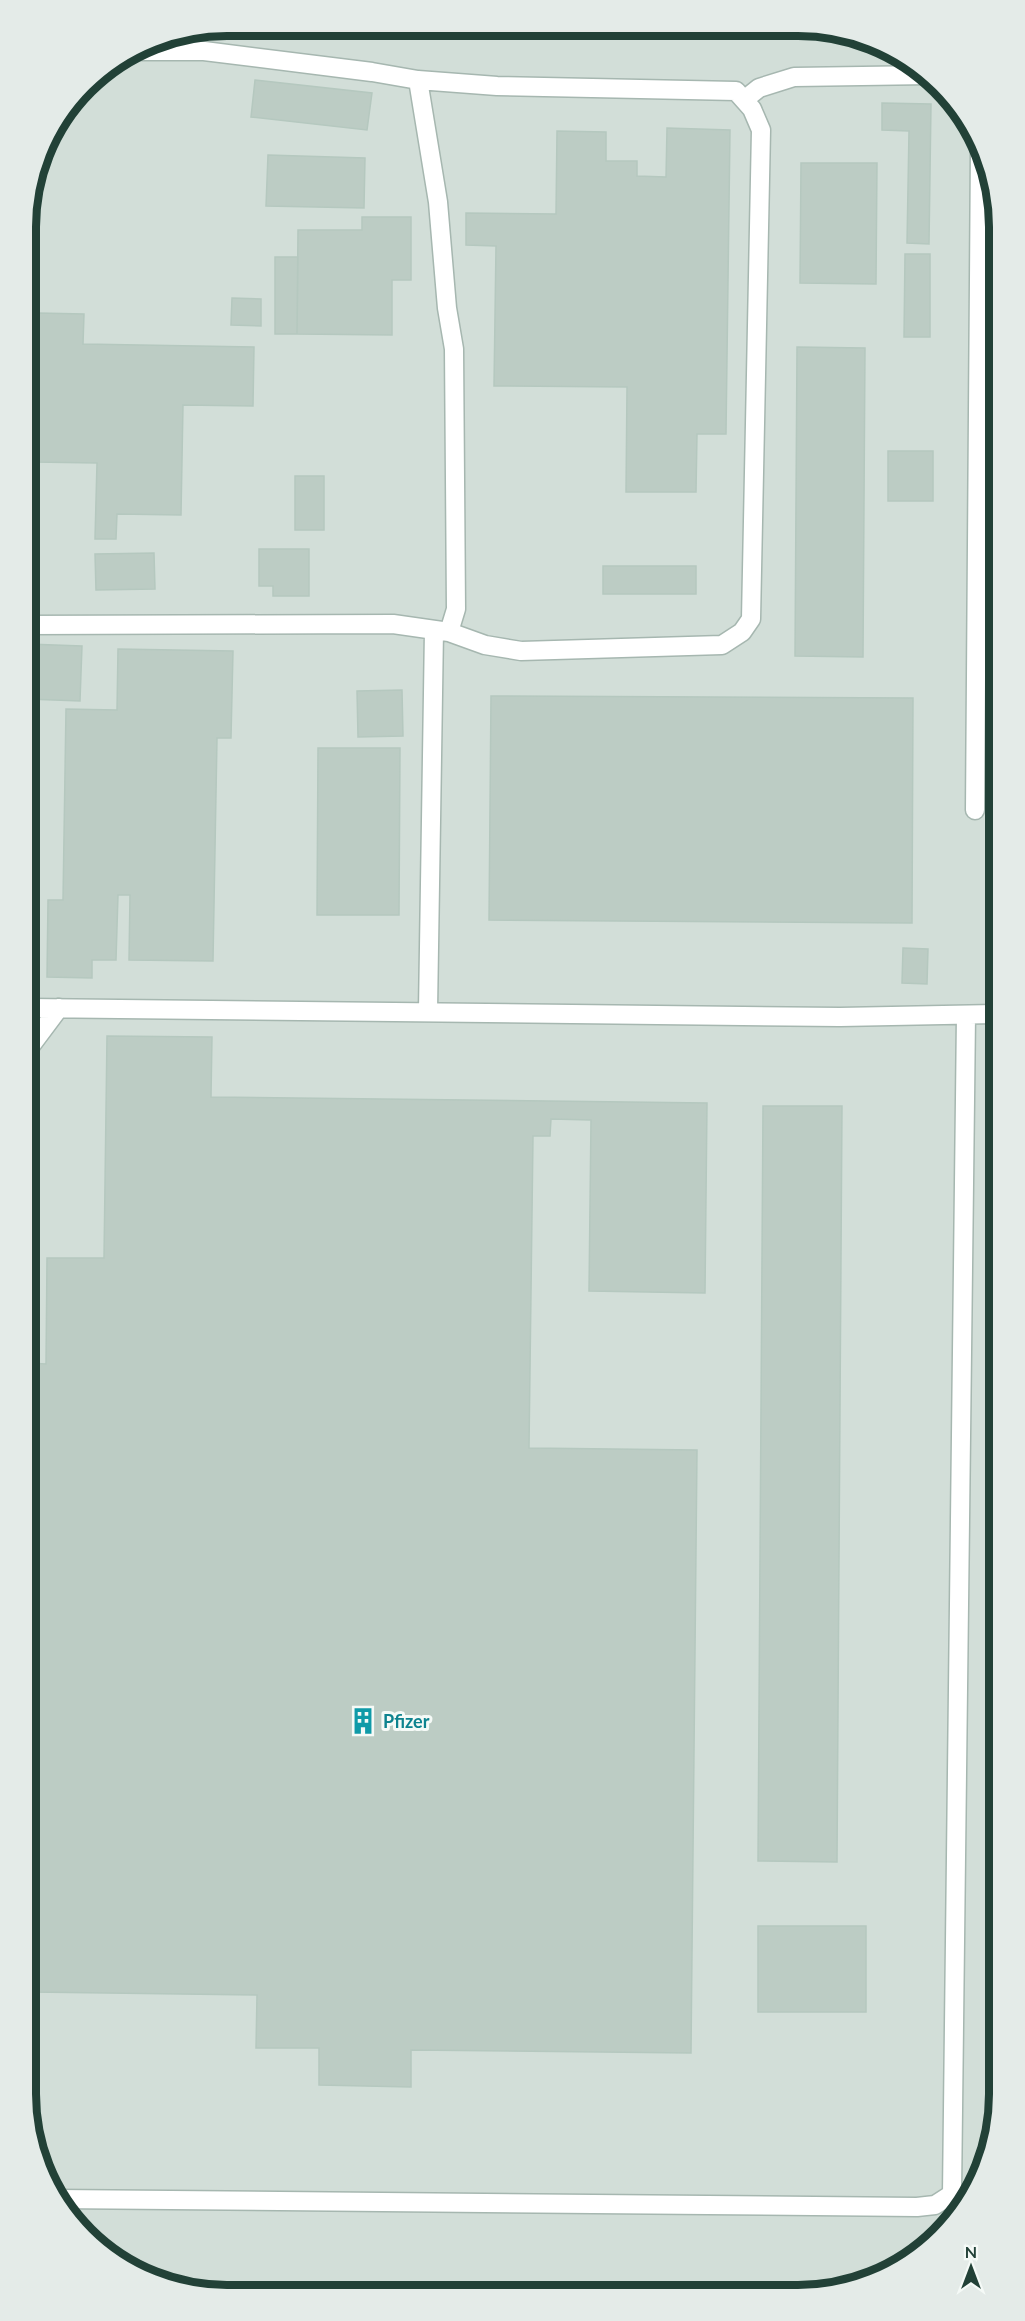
<svg xmlns="http://www.w3.org/2000/svg" width="1025" height="2321" font-family="Lato,sans-serif">
  <rect width="100%" height="100%" fill="#e4eee9"/>
  <!-- built -->
  <path fill="#d2ded8" d="M 227,26 L 837,29 L 931,76 L 966,115 L 993,174 L 999,2108 L 984,2171 L 958,2217 L 910,2262 L 851,2289 L 188,2292 L 94,2245 L 59,2206 L 32,2147 L 26,213 L 46,137 L 94,76 L 150,41 Z"/>
  <!-- building -->
  <path fill="#bcccc4" stroke="#b5c8bf" stroke-width="1.5" d="M 255,80 L 372,93 L 367,130 L 251,117 Z
    M 882,103 L 931,104 L 929,244 L 907,243 L 909,131 L 882,130 Z
    M 667,128 L 730,130 L 726,434 L 697,434 L 696,492 L 626,492 L 627,387 L 494,386 L 496,246 L 466,245 L 466,213 L 556,214 L 557,131 L 606,132 L 606,161 L 637,161 L 637,176 L 666,177 Z
    M 268,155 L 365,158 L 364,208 L 266,206 Z
    M 801,163 L 877,163 L 876,284 L 800,283 Z
    M 362,217 L 411,217 L 411,280 L 392,280 L 392,335 L 297,334 L 298,230 L 362,230 Z
    M 905,254 L 930,254 L 930,337 L 904,337 Z
    M 275,257 L 298,257 L 297,334 L 275,334 Z
    M 232,298 L 261,299 L 261,326 L 231,325 Z
    M 38,313 L 84,314 L 83,344 L 254,347 L 253,406 L 183,405 L 181,515 L 117,514 L 116,539 L 95,539 L 97,463 L 35,462 Z
    M 797,347 L 865,348 L 863,657 L 795,656 Z
    M 888,451 L 933,451 L 933,501 L 888,501 Z
    M 295,476 L 324,476 L 324,530 L 295,530 Z
    M 259,549 L 309,549 L 309,596 L 273,596 L 273,586 L 259,586 Z
    M 154,553 L 155,589 L 96,590 L 95,554 Z
    M 603,566 L 696,566 L 696,594 L 603,594 Z
    M 27,644 L 82,646 L 80,701 L 28,699 Z
    M 118,649 L 233,651 L 231,738 L 217,738 L 213,961 L 129,960 L 130,895 L 118,895 L 116,960 L 92,960 L 92,978 L 47,977 L 48,900 L 63,900 L 66,709 L 117,710 Z
    M 402,690 L 403,736 L 358,737 L 357,691 Z
    M 491,696 L 913,698 L 912,923 L 489,920 Z
    M 318,748 L 400,748 L 399,915 L 317,915 Z
    M 903,948 L 928,949 L 927,984 L 902,983 Z
    M 107,1036 L 212,1037 L 211,1097 L 707,1103 L 705,1293 L 589,1291 L 591,1120 L 551,1119 L 550,1136 L 533,1136 L 529,1448 L 697,1450 L 691,2053 L 411,2050 L 411,2087 L 319,2085 L 319,2048 L 256,2048 L 257,1995 L 32,1992 L 30,1363 L 46,1364 L 47,1258 L 104,1258 Z
    M 763,1106 L 842,1106 L 837,1862 L 758,1861 Z
    M 758,1926 L 866,1926 L 866,2012 L 758,2012 Z"/>
  <g fill="none" stroke-linecap="round" stroke-linejoin="round">
    <defs>
      <path id="lane" d="M 418,80 L 438,202 L 447,308 L 454,349 L 456,609 L 449,632
        M 744,100 L 759,88 L 794,77 L 930,75
        M 27,625 L 393,624 L 449,632 L 485,645 L 521,651 L 722,645 L 742,632 L 751,619 L 761,130 L 752,109 L 736,91 L 497,86 L 418,80 L 372,72 L 204,51 L 134,51
        M 975,810 L 980,147
        M 29,1008 L 840,1017 L 995,1014
        M 428,1011 L 434,630
        M 29,1048 L 59,1008
        M 56,2199 L 917,2207 L 935,2205 L 952,2194 L 966,1015"/>
    </defs>
    <!-- lane casing -->
    <use href="#lane" stroke="#a6b7b0" stroke-width="21"/>
    <!-- lane -->
    <use href="#lane" stroke="#fff" stroke-width="18"/>
  </g>
  <!-- icons -->
  <defs>
    <symbol id="building-bare" viewBox="-9 -9 18 18"><path d="M-4-6H4V6H1V3H-1V6H-4ZM-2.5-4.3h1.7v1.8h-1.7ZM.8-4.3h1.7v1.8H.8ZM-2.5-1h1.7V.8h-1.7ZM.8-1h1.7V.8H.8Z" fill="#0f9aa8" stroke="#f5faf7" stroke-width="2.5" paint-order="stroke"/></symbol>
  </defs>
  <g fill-rule="evenodd">
    <use href="#building-bare" x="344" y="1702" width="38" height="38"/>
  </g>
  <g text-anchor="middle" dominant-baseline="central" stroke-width="6" stroke-linejoin="round" paint-order="stroke">
    <!-- culture labels -->
    <g font-size="18" font-weight="bold" fill="#0d838f" stroke="#f5faf7" text-anchor="start">
      <text x="383" y="1721">Pfizer</text>
    </g>
  </g>
  <!-- crop -->
  <path d="M0 0H1025V2321H0ZM227 36H798A191 191 0 0 1 989 227V2094A191 191 0 0 1 798 2285H227A191 191 0 0 1 36 2094V227A191 191 0 0 1 227 36Z" fill="#e4ebe8" fill-rule="evenodd"/>
  <path fill="none" stroke="#224137" stroke-width="8" d="M227 36H798A191 191 0 0 1 989 227V2094A191 191 0 0 1 798 2285H227A191 191 0 0 1 36 2094V227A191 191 0 0 1 227 36Z"/>
  <!-- north arrow -->
  <g transform="translate(971 2267)" stroke="#f5faf7" stroke-width="4.5" paint-order="stroke">
  <path d="M0-4.5L10 22L0 15L-10 22Z" fill="#224137"/>
  <text y="-9" font-size="16" font-weight="bold" text-anchor="middle" fill="#224137">N</text>
  </g>
</svg>
